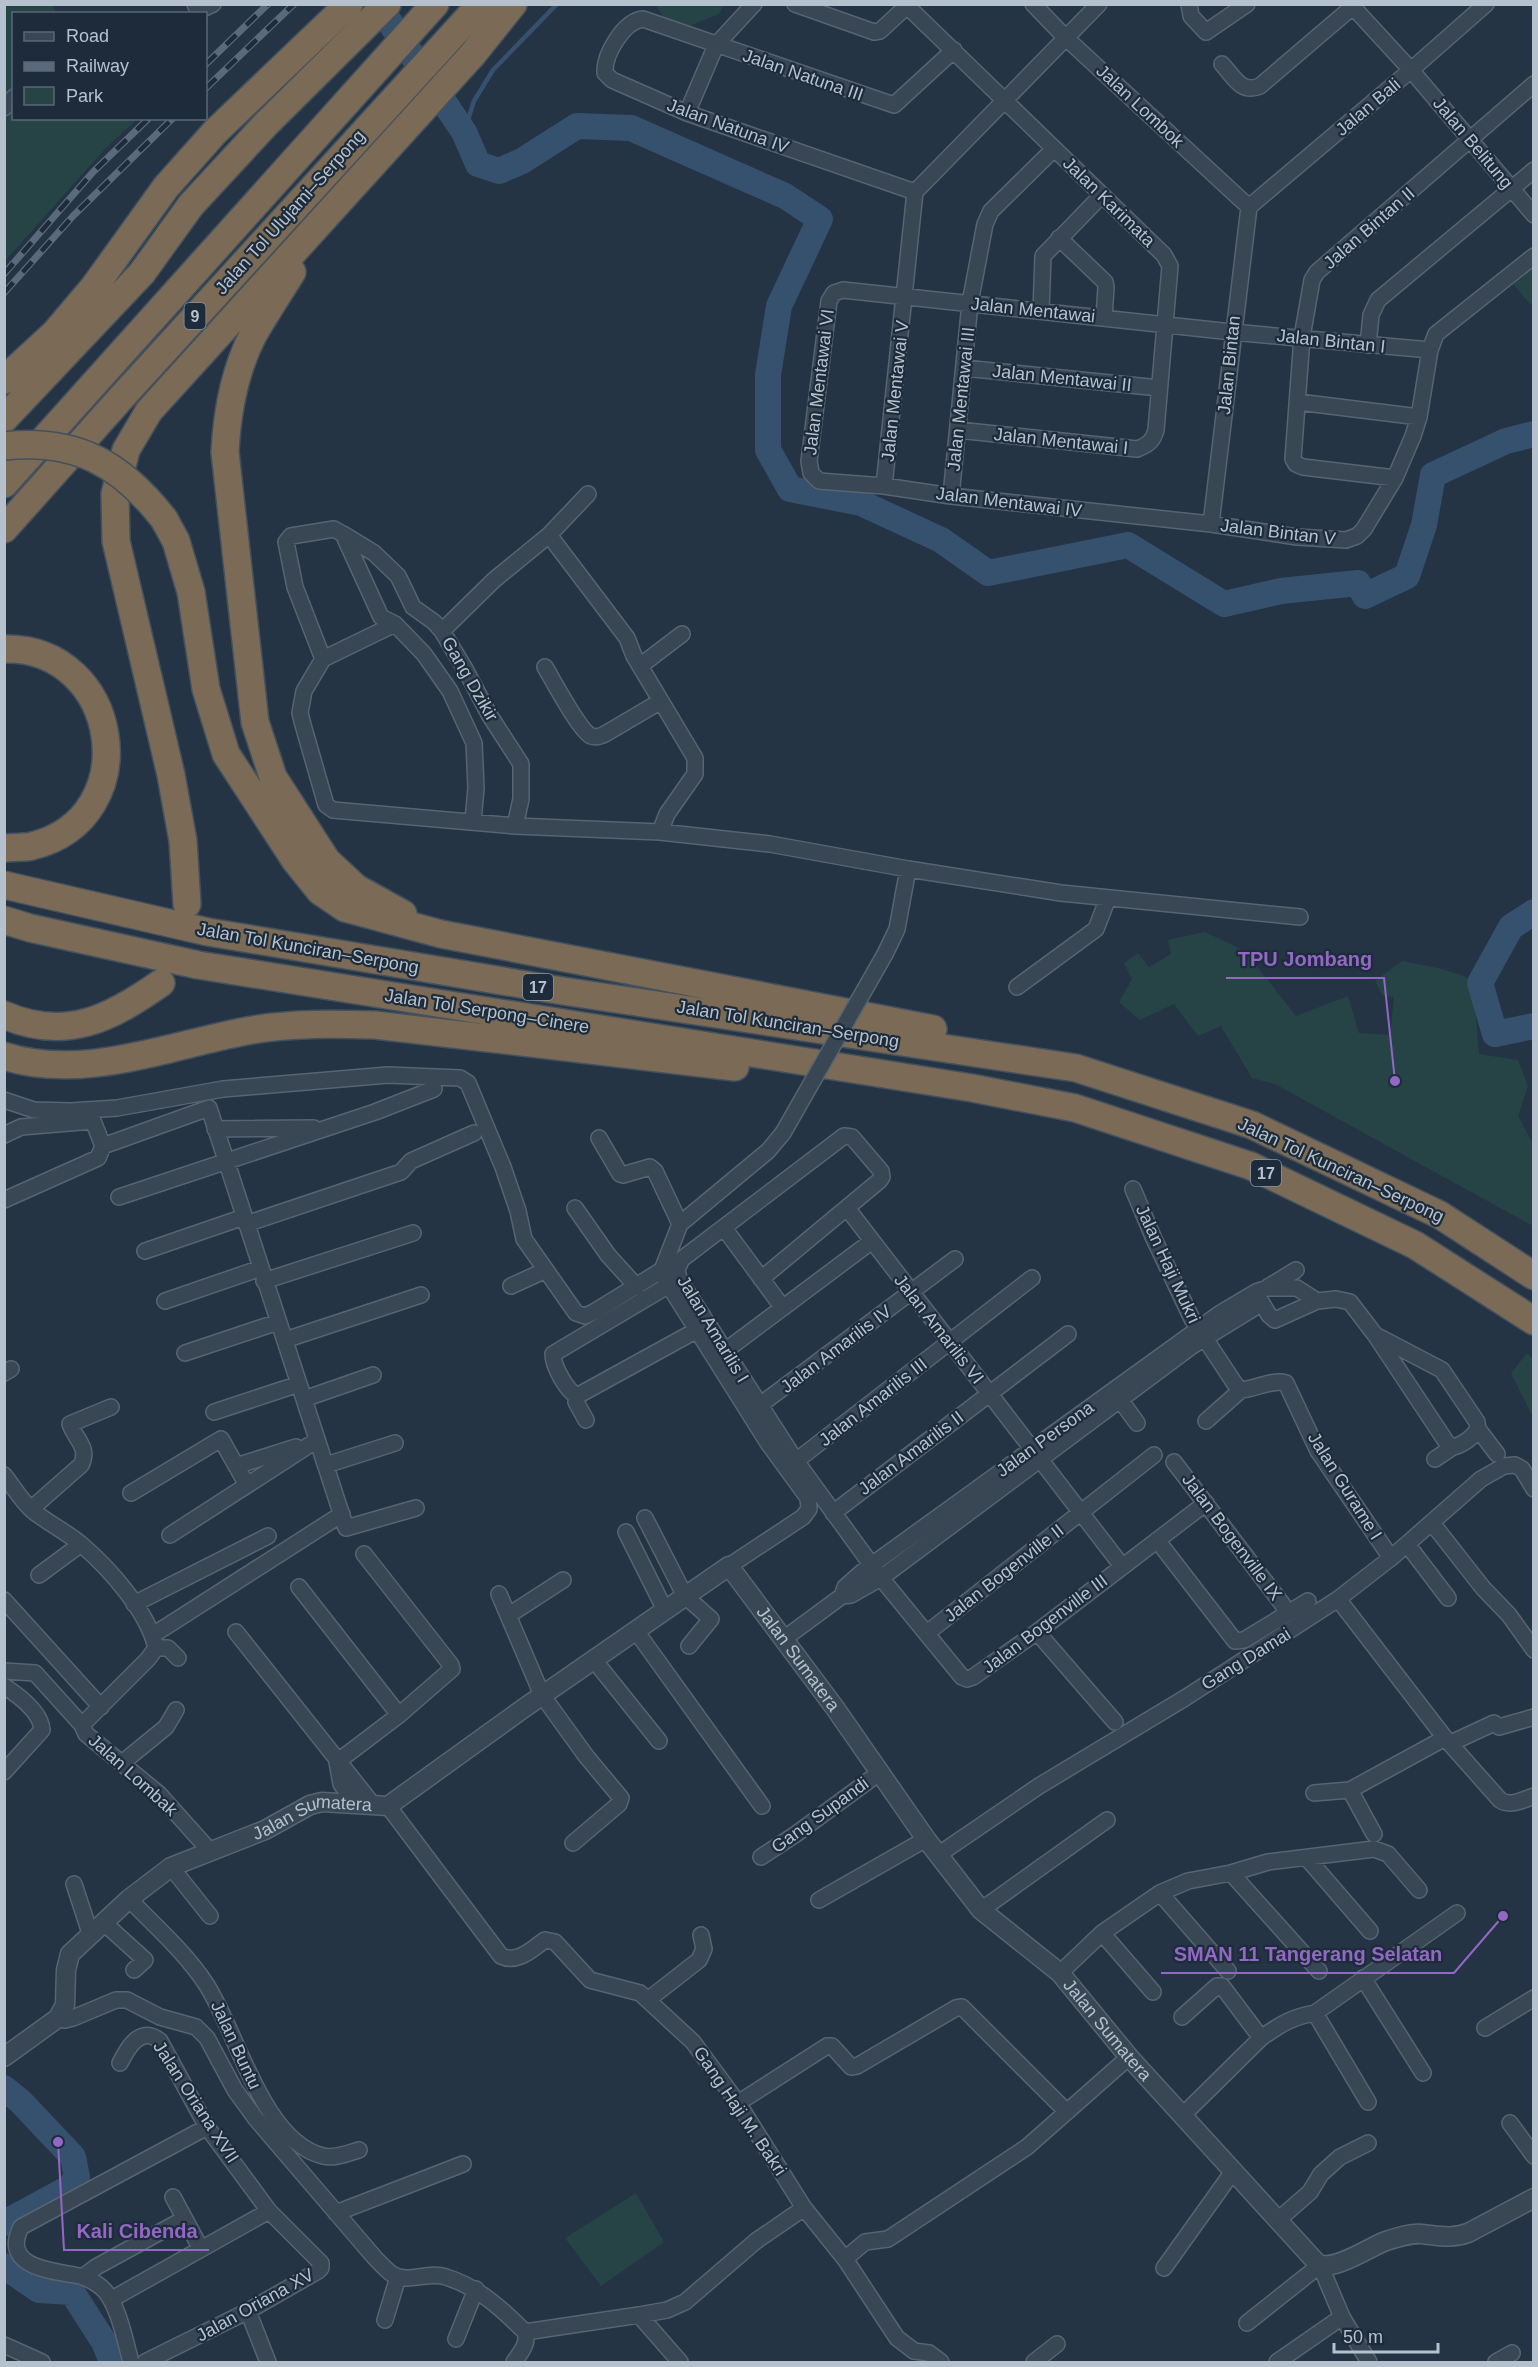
<svg xmlns="http://www.w3.org/2000/svg" width="1538" height="2367" font-family="Arial,sans-serif">
  <rect width="100%" height="100%" fill="#243445"/>
  <!-- green -->
  <path fill="#264446" d="M 5,5 L 52,5 L 57,13 L 14,14 L 14,118 L 137,119 L 105,149 L 5,261 Z
    M 656,5 L 724,5 L 719,14 L 684,28 L 663,17 Z
    M 1533,266 L 1533,303 L 1531,305 L 1513,284 Z
    M 1205,932 L 1245,951 L 1296,1016 L 1348,996 L 1359,1033 L 1390,1035 L 1394,997 L 1383,996 L 1375,981 L 1402,961 L 1442,969 L 1466,977 L 1474,993 L 1479,1054 L 1518,1060 L 1528,1086 L 1518,1116 L 1533,1144 L 1533,1226 L 1275,1084 L 1252,1078 L 1221,1026 L 1198,1036 L 1174,1004 L 1140,1020 L 1119,1002 L 1132,979 L 1124,963 L 1138,953 L 1149,967 L 1171,954 L 1168,940 Z
    M 1527,1353 L 1533,1359 L 1533,1417 L 1511,1373 Z
    M 636,2193 L 664,2242 L 601,2286 L 565,2238 Z"/>
  <g fill="none" stroke-linecap="round" stroke-linejoin="round">
    <!-- stream -->
    <path stroke="#36516e" stroke-width="4.5" d="M 464,132 L 474,101 L 493,70 L 557,4"/>
    <!-- river -->
    <path stroke="#36516e" stroke-width="26" d="M 375,4 L 385,15 L 464,132 L 478,164 L 499,171 L 522,161 L 577,126 L 631,128 L 785,196 L 820,219 L 779,306 L 768,375 L 768,450 L 790,489 L 861,503 L 941,540 L 988,573 L 1128,545 L 1224,604 L 1281,591 L 1358,583 L 1365,596 L 1407,576 L 1424,525 L 1433,475 L 1506,441 L 1534,434
      M 1534,912 L 1511,927 L 1480,983 L 1495,1034 L 1534,1026
      M 4,2088 L 20,2101 L 73,2157 L 77,2177 L 69,2188 L 4,2223
      M 4,2266 L 39,2290 L 72,2292 L 104,2342 L 112,2362"/>
    <defs>
      <path id="minor" d="M 195,4 L 198,11 L 213,4
        M 795,4 L 874,32 L 880,31 L 907,6
        M 905,4 L 1164,255 L 1170,266 L 1156,430 C 1153,441 1148,445 1137,449 L 958,430
        M 1033,4 L 1066,38 L 1249,207
        M 1189,4 L 1191,16 L 1206,32 L 1247,4
        M 1353,7 L 1411,70 L 1534,215
        M 1222,64 C 1234,77 1241,94 1260,86 L 1356,4
        M 4,108 L 14,97
        M 687,113 L 716,45 L 754,4
        M 915,192 L 687,113 L 612,80 L 605,73 C 604,54 624,21 643,19 L 894,105 L 954,50
        M 1249,207 L 1411,70 L 1486,4
        M 1059,238 L 1105,282 L 1106,287 L 1104,318
        M 1041,311 L 1043,256 L 1102,195
        M 1368,345 L 1371,315 L 1378,300 L 1534,170
        M 1430,350 L 1232,332 L 843,290 L 834,293 L 829,301 L 809,461 L 811,473 L 819,481 L 884,486 L 951,496 L 1211,524 L 1297,537 L 1346,540 L 1357,536 L 1364,529 L 1395,478 L 1413,436 L 1419,417 L 1430,350 L 1436,334 L 1534,256
        M 964,368 L 1159,388
        M 1298,402 L 1419,417
        M 1395,478 L 1303,467 L 1296,464 L 1293,459 L 1302,337 L 1312,280 L 1317,272 L 1534,84
        M 884,486 L 915,192 L 1099,4
        M 588,494 L 549,535 L 627,638 L 634,656 L 695,758 L 695,774 L 667,814 L 660,832
        M 951,496 L 970,303 L 985,224 L 991,211 L 1054,149
        M 1211,524 L 1249,207
        M 343,534 L 374,553 L 398,576 L 413,607 L 434,622 L 442,631 L 465,669 L 490,716 L 521,764 L 521,799 L 515,826
        M 395,624 L 323,659 L 304,691 L 300,713 L 303,725 L 326,805 L 333,810 L 515,826 L 660,832 L 770,844 L 908,869 L 1061,893 L 1300,917
        M 442,631 L 494,580 L 549,535
        M 323,659 L 295,587 L 286,542 L 291,536 L 334,529 L 343,534 L 381,617 L 395,624 L 424,654 L 450,691 L 474,743 L 476,788 L 473,821
        M 640,666 L 682,634
        M 545,667 C 553,680 579,730 591,736 C 596,738 601,736 605,734 L 661,701
        M 885,954 L 897,929 L 908,869
        M 1017,987 L 1096,929 L 1108,898
        M 4,1100 L 34,1110 L 71,1111 L 117,1108 L 223,1089 L 388,1075 L 460,1078 L 468,1083 L 503,1167 L 518,1211 L 524,1239 L 576,1313 L 585,1316 L 594,1312 L 662,1270
        M 215,1129 L 314,1128
        M 4,1135 L 21,1127 L 93,1121 L 103,1146
        M 599,1138 L 620,1174 L 623,1175 L 650,1167 L 655,1171 L 680,1224
        M 1133,1189 L 1154,1239 L 1192,1319 L 1235,1384 L 1241,1390 C 1255,1389 1272,1379 1286,1383 L 1318,1451 L 1391,1558
        M 119,1197 L 375,1112 L 434,1089
        M 4,1200 L 98,1158 L 103,1146 L 209,1108 L 346,1528 L 416,1508
        M 575,1208 L 608,1255 L 637,1287
        M 847,1208 L 1122,1566
        M 246,1224 L 401,1172 L 411,1161 L 474,1133
        M 724,1228 L 783,1308
        M 145,1251 L 244,1217
        M 761,1279 L 879,1181 L 882,1177 L 881,1171 L 852,1137 L 844,1136 L 682,1259 L 677,1269 L 679,1279 L 796,1461 L 881,1578 L 962,1677 L 967,1679 L 973,1677 L 1037,1632 L 1206,1503
        M 264,1281 L 413,1233
        M 511,1286 L 546,1270
        M 1268,1287 L 1296,1270
        M 1257,1295 L 1269,1315 L 1275,1320 L 1317,1301 L 1336,1299 L 1350,1302 L 1376,1336 L 1447,1443 L 1453,1447 C 1463,1445 1473,1437 1478,1429
        M 165,1301 L 261,1268
        M 1379,1337 L 1442,1370 L 1477,1422 L 1478,1429 L 1497,1454
        M 285,1340 L 421,1295
        M 725,1351 L 872,1241
        M 185,1353 L 278,1322
        M 4,1373 L 11,1369
        M 1116,1394 L 1137,1423
        M 577,1396 L 697,1330
        M 304,1399 L 373,1375
        M 760,1405 L 955,1259
        M 214,1412 L 299,1384
        M 586,1420 L 576,1402 L 577,1396 C 566,1390 553,1366 553,1354 L 669,1285
        M 1206,1421 L 1241,1390
        M 1435,1459 L 1453,1447
        M 796,1461 L 1032,1278
        M 1174,1462 L 1283,1605 L 1285,1610 L 1283,1615
        M 326,1465 L 395,1443
        M 236,1466 L 296,1447
        M 4,1475 C 13,1486 22,1502 33,1511 C 48,1523 67,1532 82,1545 C 110,1569 148,1612 156,1648
        M 131,1493 L 221,1439 L 247,1485
        M 31,1509 L 81,1465 C 90,1448 75,1439 70,1424 L 111,1407
        M 833,1513 L 1068,1334
        M 645,1518 L 685,1596 L 711,1619 L 689,1646
        M 1432,1523 L 1483,1588 L 1509,1615 L 1534,1650
        M 626,1532 L 665,1610
        M 170,1535 L 317,1440
        M 1157,1540 L 1235,1641 L 1244,1640 L 1308,1601
        M 1407,1544 L 1448,1598
        M 729,1566 L 803,1517 L 809,1509 L 808,1498 L 768,1443 L 663,1276 L 662,1270 L 680,1224 L 768,1151 L 783,1133
        M 39,1575 L 81,1544
        M 299,1587 L 399,1715
        M 499,1594 L 542,1695 L 586,1756 L 621,1798 L 619,1804 L 573,1843
        M 842,1596 L 845,1587 L 862,1572 L 1219,1314 L 1256,1292 L 1267,1288 L 1297,1288 L 1317,1301
        M 1338,1599 L 1445,1738 L 1500,1800 C 1510,1807 1523,1800 1534,1796
        M 4,1600 L 101,1707
        M 134,1604 L 268,1536
        M 509,1615 L 563,1580
        M 636,1631 L 762,1806
        M 236,1632 L 374,1806
        M 1037,1632 L 1115,1722
        M 927,1633 L 1154,1455
        M 153,1635 L 342,1514
        M 785,1638 L 842,1596 L 851,1595 L 881,1578 L 1192,1346 L 1262,1303
        M 156,1648 L 168,1648 L 178,1658
        M 594,1660 L 659,1741
        M 4,1671 L 35,1673 L 82,1725 L 86,1734 L 159,1794 L 210,1851
        M 4,1686 C 18,1695 41,1712 42,1730 L 4,1772
        M 82,1725 L 148,1659 L 156,1648
        M 1451,1743 L 1494,1723 L 1499,1727 L 1534,1717
        M 337,1762 L 399,1715 L 452,1669 L 451,1665 L 364,1554
        M 337,1762 L 341,1784 L 356,1805
        M 122,1763 L 166,1727 L 176,1710
        M 1350,1790 L 1374,1834
        M 1314,1793 L 1350,1790 L 1445,1738
        M 388,1806 L 501,1956 C 518,1964 532,1949 545,1940 L 555,1942 L 590,1980 L 640,1993 L 693,2042 L 738,2103 L 804,2208 L 845,2259 L 897,2338 L 914,2351 L 929,2353 L 941,2362
        M 938,1855 L 1039,1786 L 1185,1698 L 1338,1599 L 1391,1558 L 1481,1479 L 1504,1466 L 1515,1465 L 1522,1469 L 1534,1489
        M 761,1857 L 796,1834 L 879,1773
        M 1307,1858 L 1370,1931
        M 171,1867 L 210,1916
        M 1231,1873 L 1319,1971
        M 74,1884 L 90,1933
        M 1160,1893 L 1228,1971
        M 129,1899 C 155,1926 185,1952 206,1984 C 237,2031 262,2141 323,2156 C 335,2159 348,2153 359,2150
        M 819,1900 L 926,1839
        M 981,1910 L 1107,1820
        M 103,1922 L 145,1960 L 134,1970
        M 1102,1933 L 1153,1992
        M 1060,1973 L 1102,1933 L 1160,1893 L 1188,1881 L 1231,1873 L 1268,1862 L 1374,1849 L 1388,1854 L 1419,1890
        M 1363,1978 L 1423,2073
        M 649,1999 L 699,1960 L 704,1949 L 701,1935
        M 1315,2013 L 1368,2102
        M 1182,2017 L 1217,1986 L 1222,1986 L 1261,2038
        M 58,2018 L 65,2020 L 73,2018 L 116,2000 L 127,2000 L 160,2017 L 196,2027 L 207,2038 L 235,2090 L 256,2119 L 375,2258 C 380,2263 386,2270 392,2274 C 407,2284 429,2271 446,2277 C 478,2287 501,2308 525,2332 C 529,2344 520,2353 514,2362
        M 1485,2028 L 1534,1998
        M 120,2063 C 128,2047 141,2025 160,2041 L 207,2127 L 269,2211 L 321,2263 L 321,2268 L 318,2271 L 248,2311 L 145,2362
        M 738,2103 L 827,2046 L 832,2046 L 851,2067 L 857,2066 L 956,2008 L 962,2007 L 1067,2112
        M 1183,2115 L 1261,2038 C 1281,2024 1292,2017 1315,2013 L 1457,1913
        M 1510,2123 L 1534,2156
        M 173,2197 L 201,2249
        M 336,2213 L 463,2164
        M 1278,2220 L 1310,2192 L 1321,2174 L 1340,2157 L 1368,2143
        M 845,2259 L 865,2242 L 888,2239 L 1027,2147 L 1129,2057
        M 1164,2268 L 1234,2170
        M 83,2277 L 96,2267 L 184,2219
        M 112,2299 L 269,2211
        M 248,2311 L 268,2362
        M 639,2315 L 680,2362
        M 385,2320 L 398,2277
        M 1247,2323 L 1320,2265 L 1342,2317 L 1369,2362
        M 525,2332 L 639,2315 L 667,2310 L 685,2302 L 756,2241 L 804,2208
        M 456,2339 L 476,2289
        M 4,2345 L 42,2362
        M 131,2362 C 125,2341 118,2301 101,2287 C 96,2283 87,2278 80,2276 C 56,2271 0,2269 21,2227 L 207,2127
        M 1034,2362 L 1057,2344
        M 1277,2362 L 1342,2317
        M 1496,2362 L 1512,2353"/>
      <g id="tertiary">
        <path id="s1" d="M 4,2057 L 58,2018 L 65,2005 L 66,1970 L 70,1954 L 129,1899 L 171,1867 L 265,1830 L 310,1805 L 322,1802 L 388,1806 L 524,1708 L 729,1566 L 835,1708 L 926,1839 L 981,1910 L 1060,1973 L 1129,2057 L 1317,2263 C 1333,2273 1369,2247 1386,2241 C 1398,2237 1410,2233 1422,2234 C 1440,2236 1451,2239 1468,2233 L 1534,2198"/>
      </g>
      <path id="motorway" d="M 292,272 C 279,293 265,314 253,335 C 235,370 227,413 225,452 L 255,722 L 273,777 L 327,861 L 356,888 L 403,914
        M 4,380 L 55,333 L 94,287 L 166,187 L 215,132 L 349,4
        M 4,419 L 142,273 L 191,205 L 266,124 L 387,4
        M 4,484 L 435,4
        M 164,519 L 176,541 L 191,592 L 206,689 L 226,754 L 295,860 L 320,891 L 345,908 L 441,934 L 933,1029
        M 4,529 L 121,398 L 481,4
        M 4,649 C 120,646 148,817 32,846 C 23,848 13,847 4,848
        M 4,885 L 208,932 L 563,991 L 1076,1068 L 1252,1125 L 1440,1215 L 1534,1276
        M 187,904 L 183,841 L 171,775 L 116,541 L 115,494 L 126,450 L 149,411 L 473,54 L 513,4
        M 4,920 L 30,928 L 198,965 L 972,1088 L 1075,1108 L 1251,1166 L 1415,1245 L 1534,1321
        M 4,1015 C 66,1042 111,1018 161,983
        M 4,1056 C 85,1082 172,1044 252,1030 C 293,1023 334,1024 375,1025 L 735,1067"/>
    </defs>
    <!-- minor casing -->
    <use href="#minor" stroke="#576472" stroke-width="18"/>
    <!-- tertiary casing -->
    <use href="#tertiary" stroke="#576472" stroke-width="21"/>
    <!-- motorway casing -->
    <use href="#motorway" stroke="#43515f" stroke-width="30"/>
    <!-- minor -->
    <use href="#minor" stroke="#394654" stroke-width="15"/>
    <!-- tertiary -->
    <use href="#tertiary" stroke="#394654" stroke-width="18"/>
    <!-- motorway -->
    <use href="#motorway" stroke="#7b6a55" stroke-width="27"/>
    <defs>
      <path id="rail" d="M 206,64 L 268,4
        M 206,88 L 294,4
        M 4,274 L 93,172 L 149,118
        M 4,293 L 73,216 L 173,118"/>
    </defs>
    <!-- rail casing -->
    <use href="#rail" stroke="#5a6a7c" stroke-width="7"/>
    <!-- rail -->
    <use href="#rail" stroke="#1d2b3a" stroke-width="4.5" stroke-dasharray="14" stroke-linecap="butt"/>
    <defs>
      <path id="minor-bridge" d="M 783,1133 L 885,954"/>
      <path id="motorway-bridge" d="M 4,446 C 76,438 121,464 164,519"/>
    </defs>
    <!-- minor-bridge casing -->
    <use href="#minor-bridge" stroke="#576472" stroke-width="18" stroke-linecap="butt"/>
    <!-- motorway-bridge casing -->
    <use href="#motorway-bridge" stroke="#43515f" stroke-width="30" stroke-linecap="butt"/>
    <!-- minor-bridge -->
    <use href="#minor-bridge" stroke="#394654" stroke-width="15"/>
    <!-- motorway-bridge -->
    <use href="#motorway-bridge" stroke="#7b6a55" stroke-width="27"/>
  </g>
  <g text-anchor="middle" dominant-baseline="central" stroke-width="4.5" stroke-linejoin="round" paint-order="stroke">
    <!-- shield labels -->
    <g fill="#1d2b3a" stroke="#8894a2" stroke-width="1.5">
      <rect x="184.5" y="303" width="21" height="26" rx="4.5"/>
      <rect x="523" y="974" width="30" height="26" rx="4.5"/>
      <rect x="1251" y="1160" width="30" height="26" rx="4.5"/>
    </g>
    <g font-size="16" font-weight="bold" fill="#b6c1ce">
      <text x="195" y="316">9</text>
      <text x="538" y="987">17</text>
      <text x="1266" y="1173">17</text>
    </g>
    <!-- street labels -->
    <g font-size="18" fill="#b6c1ce" stroke="#1d2b3a">
      <text transform="translate(803 75) rotate(19)">Jalan Natuna III</text>
      <text transform="translate(1140 106) rotate(43)">Jalan Lombok</text>
      <text transform="translate(1368 107) rotate(-40)">Jalan Bali</text>
      <text transform="translate(728 126) rotate(20)">Jalan Natuna IV</text>
      <text transform="translate(1473 143) rotate(50)">Jalan Belitung</text>
      <text transform="translate(1109 202) rotate(44)">Jalan Karimata</text>
      <text transform="translate(290 212) rotate(-48)">Jalan Tol Ulujami–Serpong</text>
      <text transform="translate(1369 228) rotate(-41)">Jalan Bintan II</text>
      <text transform="translate(1033 310) rotate(6)">Jalan Mentawai</text>
      <text transform="translate(1331 341) rotate(6)">Jalan Bintan I</text>
      <text transform="translate(1229 365) rotate(-84)">Jalan Bintan</text>
      <text transform="translate(1062 378) rotate(6)">Jalan Mentawai II</text>
      <text transform="translate(819 382) rotate(-83)">Jalan Mentawai VI</text>
      <text transform="translate(895 391) rotate(-84)">Jalan Mentawai V</text>
      <text transform="translate(961 399) rotate(-84)">Jalan Mentawai III</text>
      <text transform="translate(1061 441) rotate(6)">Jalan Mentawai I</text>
      <text transform="translate(1009 502) rotate(7)">Jalan Mentawai IV</text>
      <text transform="translate(1278 532) rotate(7)">Jalan Bintan V</text>
      <text transform="translate(470 679) rotate(60)">Gang Dzikir</text>
      <text transform="translate(308 948) rotate(10)">Jalan Tol Kunciran–Serpong</text>
      <text transform="translate(487 1011) rotate(9)">Jalan Tol Serpong–Cinere</text>
      <text transform="translate(788 1024) rotate(9)">Jalan Tol Kunciran–Serpong</text>
      <text transform="translate(1341 1170) rotate(25)">Jalan Tol Kunciran–Serpong</text>
      <text transform="translate(1168 1264) rotate(65)">Jalan Haji Mukri</text>
      <text transform="translate(713 1329) rotate(59)">Jalan Amarilis I</text>
      <text transform="translate(939 1329) rotate(52)">Jalan Amarilis VI</text>
      <text transform="translate(836 1349) rotate(-37)">Jalan Amarilis IV</text>
      <text transform="translate(873 1402) rotate(-38)">Jalan Amarilis III</text>
      <text transform="translate(1045 1439) rotate(-36)">Jalan Persona</text>
      <text transform="translate(911 1453) rotate(-37)">Jalan Amarilis II</text>
      <text transform="translate(1345 1486) rotate(58)">Jalan Gurame I</text>
      <text transform="translate(1232 1537) rotate(53)">Jalan Bogenville IX</text>
      <text transform="translate(1004 1573) rotate(-38)">Jalan Bogenville II</text>
      <text transform="translate(1045 1624) rotate(-37)">Jalan Bogenville III</text>
      <text stroke="none"><textPath href="#s1" startOffset="1030">Jalan Sumatera</textPath></text>
      <text transform="translate(1246 1659) rotate(-32)">Gang Damai</text>
      <text transform="translate(133 1775) rotate(42)">Jalan Lombak</text>
      <text transform="translate(820 1815) rotate(-36)">Gang Supandi</text>
      <text stroke="none"><textPath href="#s1" startOffset="418">Jalan Sumatera</textPath></text>
      <text stroke="none"><textPath href="#s1" startOffset="1516">Jalan Sumatera</textPath></text>
      <text transform="translate(236 2045) rotate(65)">Jalan Buntu</text>
      <text transform="translate(196 2102) rotate(57)">Jalan Oriana XVII</text>
      <text transform="translate(740 2111) rotate(56)">Gang Haji M. Bakri</text>
      <text transform="translate(255 2305) rotate(-29)">Jalan Oriana XV</text>
    </g>
  </g>
  <!-- callouts -->
  <path fill="none" stroke="#9368c5" stroke-width="2" d="M1395 1081L1384 978H1226M1503 1916L1454 1973H1161M58 2142L64 2250H209"/>
  <g fill="#9368c5" stroke="#1d2b3a" stroke-width="2">
    <circle cx="1395" cy="1081" r="6"/>
    <circle cx="1503" cy="1916" r="6"/>
    <circle cx="58" cy="2142" r="6"/>
  </g>
  <g font-size="20" text-anchor="middle" font-weight="bold" fill="#9368c5" stroke="#1d2b3a" stroke-width="4.5" stroke-linejoin="round" paint-order="stroke">
    <text x="1305" y="966">TPU Jombang</text>
    <text x="1308" y="1961">SMAN 11 Tangerang Selatan</text>
    <text x="137" y="2238">Kali Cibenda</text>
  </g>
  <!-- border -->
  <rect width="1538" height="2367" fill="none" stroke="#b6c1ce" stroke-width="12"/>
  <!-- legend -->
  <rect x="12" y="12" width="195" height="108" fill="#1d2b3a" stroke="#5a6775" stroke-width="1.5"/>
  <rect x="24" y="32" width="30" height="9" fill="#394654" stroke="#5a6775" stroke-width="1.5"/>
  <text x="66" y="42" font-size="18" fill="#b6c1ce">Road</text>
  <rect x="24" y="62" width="30" height="9" fill="#5a6a7c" stroke="#5a6775" stroke-width="1.5"/>
  <text x="66" y="72" font-size="18" fill="#b6c1ce">Railway</text>
  <rect x="24" y="87" width="30" height="18" fill="#264446" stroke="#5a6775" stroke-width="1.5"/>
  <text x="66" y="102" font-size="18" fill="#b6c1ce">Park</text>
  <!-- scale -->
  <path d="M1334 2343v9h104v-9" fill="none" stroke="#b6c1ce" stroke-width="3"/>
  <text x="1343" y="2343" font-size="18" fill="#b6c1ce" stroke="#1d2b3a" stroke-width="4.5" paint-order="stroke">50 m</text>
</svg>
